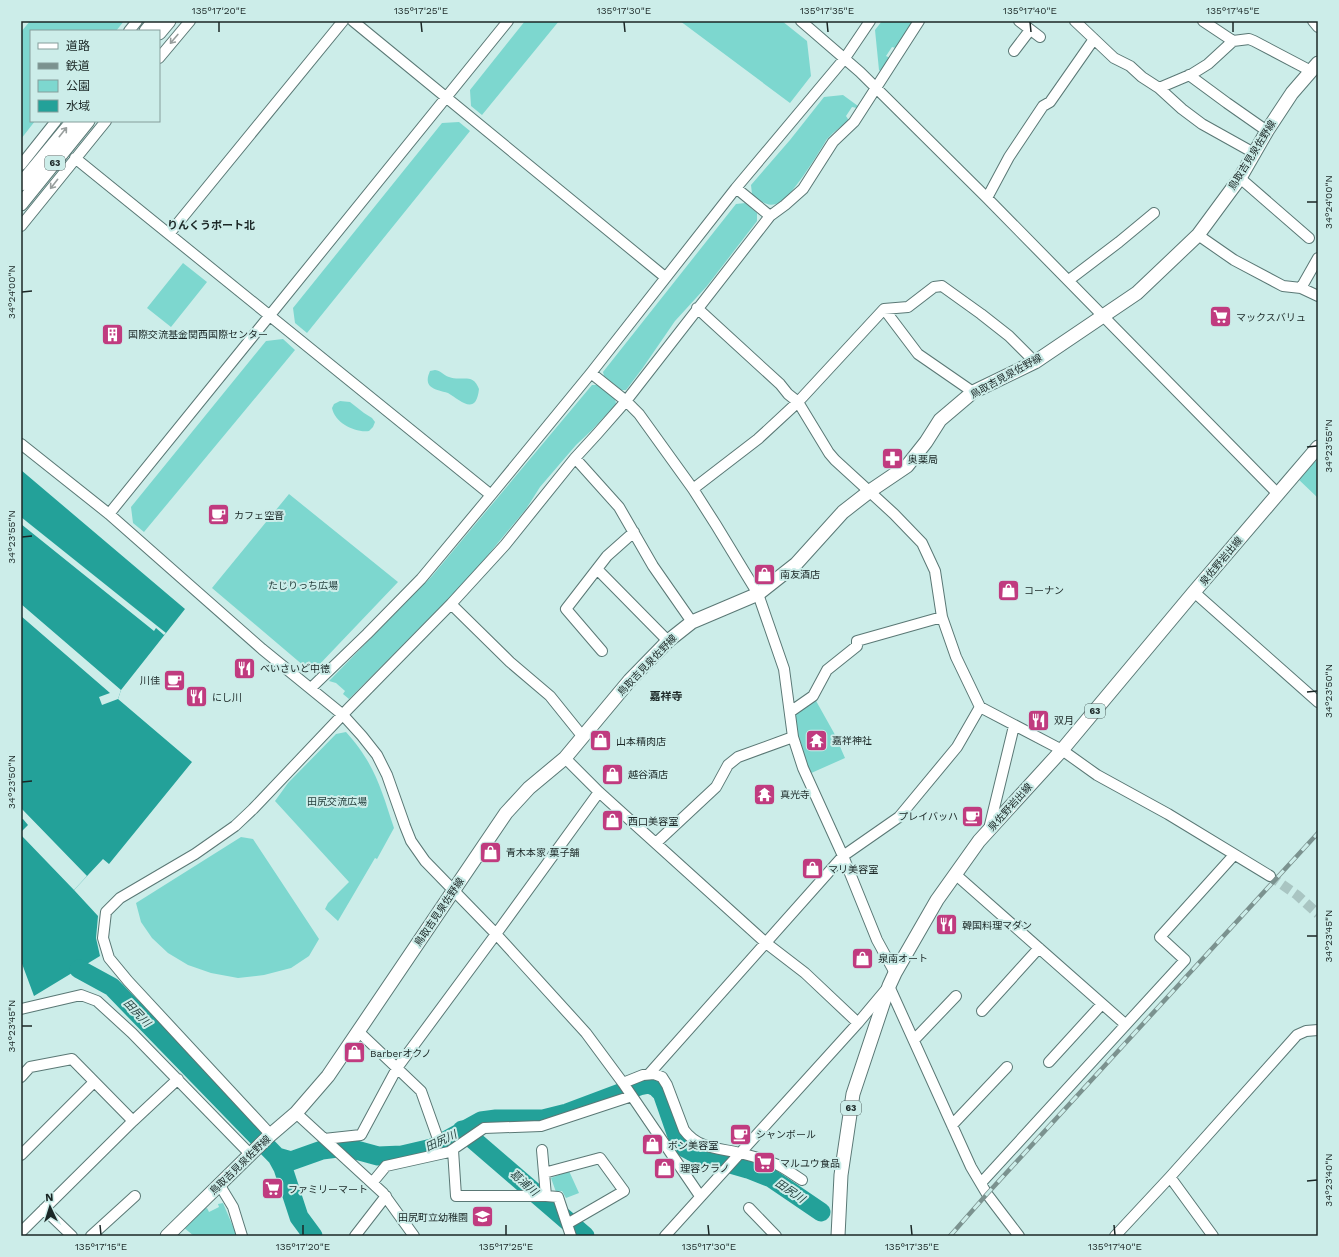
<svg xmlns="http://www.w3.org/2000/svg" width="1339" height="1257" font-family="'Work Sans','Noto Sans JP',sans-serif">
  <rect width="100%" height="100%" fill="#ccede9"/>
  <!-- green -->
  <path fill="#7dd7cf" d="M 30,21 L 124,21 L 116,31 L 31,31 L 31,121 L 35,121 L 21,139 L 21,32 Z
    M 525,21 L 559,21 L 482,115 L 471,106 L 470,90 Z
    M 680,21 L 782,21 L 807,41 L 811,76 L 790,103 Z
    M 882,21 L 913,21 L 896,48 L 892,47 L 886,56 L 890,58 L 881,72 L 879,70 L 875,30 Z
    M 843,95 L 858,106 L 857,108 L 852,107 L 846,116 L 848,119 L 848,121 L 833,133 L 827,139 C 819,152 790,201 776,204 C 766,207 759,200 752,194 L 751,185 L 790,140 L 824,97 Z
    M 459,122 L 470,131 L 307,333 L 295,323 L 293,308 L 442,123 Z
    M 745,203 L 757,213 L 757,221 L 707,286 L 675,321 L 642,369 L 626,390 L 621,390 L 604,376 L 603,372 L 736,204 Z
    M 183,263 L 207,282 L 171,327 L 147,308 Z
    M 283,339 L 295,350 L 144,532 L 133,523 L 131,507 L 266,341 Z
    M 435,370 C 442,371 443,375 449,377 C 461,382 473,372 479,389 C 476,417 460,400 448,393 C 442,391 434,390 430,386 C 426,381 428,376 430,371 Z
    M 592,385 L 597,385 L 615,398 L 616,404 L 592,430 L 576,445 L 540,487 L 526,509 L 469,578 L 349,699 L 343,694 L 345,691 L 336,683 L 329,681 L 432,576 Z
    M 340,401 L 350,402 L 364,413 L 372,418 L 375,422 L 373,427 L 369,431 C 355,433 335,423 332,408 L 334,404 Z
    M 1312,457 L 1318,464 L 1318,498 L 1296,477 Z
    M 289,494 L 398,582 L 317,667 L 304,666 L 212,588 Z
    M 815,699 L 834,733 L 845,758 L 809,774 L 802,758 L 792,714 Z
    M 346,732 C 375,764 381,789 394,828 L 377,859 L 375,858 L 338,921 L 325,909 L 328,903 L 349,882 L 275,801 L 288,783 L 336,734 Z
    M 241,837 L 253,839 L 319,939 L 309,956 L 291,968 L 264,975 L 238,978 L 211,973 L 188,965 L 168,953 L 152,938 L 141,922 L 136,903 Z
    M 569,1171 L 579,1193 L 566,1198 L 562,1191 L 556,1192 L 551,1178 Z
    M 223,1203 L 237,1236 L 194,1236 L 183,1227 L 201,1210 L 207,1208 L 209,1212 L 219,1207 L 218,1204 Z"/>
  <!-- water -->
  <path fill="#23a199" d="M 21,470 L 185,609 L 121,690 L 118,699 L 192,762 L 109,864 L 103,859 L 74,890 L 98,916 L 96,938 L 100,956 L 34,996 L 21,961 Z"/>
  <!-- pier -->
  <path fill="#ccede9" d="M 21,517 L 166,633 L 164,635 L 156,628 L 154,631 L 21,524 Z
    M 21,604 L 121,690 L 118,699 L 102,705 L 99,697 L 110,693 L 21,616 Z
    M 21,808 L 87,876 L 74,890 L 21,835 L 21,832 L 28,825 L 23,819 L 21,819 Z"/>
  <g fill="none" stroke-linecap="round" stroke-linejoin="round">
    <!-- river -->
    <path stroke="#23a199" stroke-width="19" d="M 79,969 L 112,987 L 277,1157 L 291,1161 L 322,1150 L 345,1147 L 378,1156 L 402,1155 L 432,1148 L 481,1121 L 496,1119 L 543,1119 L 567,1113 L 639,1086 L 649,1084 L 656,1087 L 662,1093 L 678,1139 L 685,1148 L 696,1154 L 748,1169 L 771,1178 L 821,1212
      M 462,1130 L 585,1236
      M 277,1157 L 283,1168 L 299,1217 L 313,1236"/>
    <!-- minor-tunnel -->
    <path stroke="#a9c5c2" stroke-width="10" stroke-dasharray="10 5" stroke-linecap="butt" d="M 1270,876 L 1297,895 L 1318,914"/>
    <defs>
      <path id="minor" d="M 353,21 L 665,277
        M 801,21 L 860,72 L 987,198 L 1278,494
        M 1019,21 L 1040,37
        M 1075,21 L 1114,58 L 1130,66 L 1142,77 L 1159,88 L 1182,109 L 1202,124 L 1254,153
        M 1203,21 L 1233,41 L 1249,39 L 1254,41 L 1311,71
        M 1313,21 L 1318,27
        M 129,31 L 137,21
        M 1014,51 L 1030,30
        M 159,58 L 190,21
        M 1189,75 L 1227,103 L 1267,131
        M 1159,88 L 1192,74 L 1208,64 L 1233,41
        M 75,158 L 491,495
        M 21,165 L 56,121
        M 1240,178 L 1309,238
        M 736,188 L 770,216
        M 987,198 L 1009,157 L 1043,106 L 1050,102 L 1094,39
        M 21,226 L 106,121
        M 169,234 L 343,21
        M 1198,235 L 1234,260 L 1283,286 L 1301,288 L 1318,296
        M 1069,280 L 1119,242 L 1154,213
        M 1301,288 L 1318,258
        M 697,308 L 780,384 L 788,394 L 798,402 L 829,453 L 835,460 L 894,514 L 922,543 L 935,571 L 942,617 L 956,657 L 980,707 L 1062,750 L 1097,775 L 1168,814 L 1270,876
        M 884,309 L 918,354 L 973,392
        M 591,373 L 626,401 L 639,414 L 693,489 L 716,525 L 758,594 L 784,669 L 793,737 L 803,768 L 843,856 L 877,940 L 895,973
        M 21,444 L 109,514 L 262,649 L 343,715 L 362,736 L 377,755 L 387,775 L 405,826 L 411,841 L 425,861 L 496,934 L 586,1033 L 623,1083 L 700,1196
        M 575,458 L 619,507 L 653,566 L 692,622
        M 693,489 L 758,439 L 798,402 L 884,309 L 908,307 L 934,287 L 942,286 L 981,314 L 1009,336 L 1035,362
        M 109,514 L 508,21
        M 597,569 L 668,641
        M 1194,592 L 1318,702
        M 451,604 L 510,662 L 550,696 L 583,737
        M 602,651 L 566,609 L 607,556 L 634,532
        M 311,688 L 367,634 L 421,579 L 491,495 L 591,373 L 736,188 L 845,58 L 870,21
        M 790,712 L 813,696 L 827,670 L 857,646 L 857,641 L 942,617
        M 565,758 L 599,792 L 766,943 L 805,973 L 858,1023
        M 989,829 L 1014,726
        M 656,843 L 716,787 L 728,765 L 738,757 L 793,737
        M 955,874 L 1125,1024
        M 21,1009 L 81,995 L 97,1001 L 132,1033 L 251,1155
        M 982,1011 L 1039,948
        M 359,1032 L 421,1091 L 437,1136
        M 914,1040 L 956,996
        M 1049,1062 L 1102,1004
        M 649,1074 L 843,856 L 899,817 L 957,747 L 980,707
        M 21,1077 L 30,1067 L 72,1059 L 133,1121
        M 623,1083 L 643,1075 L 654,1074 L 662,1077 L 667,1085 L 684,1130 C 698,1149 719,1148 740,1153 C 752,1156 766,1160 778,1165 C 786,1169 794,1175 802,1180
        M 296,1113 L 383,1193 L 414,1236
        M 952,1125 L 1007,1067
        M 271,1135 L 128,981 L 109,958 L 103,938 L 106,912 L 120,898 L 195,854 L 235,826 L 253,809 L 349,708 L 451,604 L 505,545 L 575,458 L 597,434 L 626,401 L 770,216 L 785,205 L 803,189 L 833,142 L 854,122 L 919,21
        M 324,1139 L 361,1135 L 397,1068 L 496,934 L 599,792
        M 453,1150 L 456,1196 L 546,1196
        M 542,1150 L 546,1196 L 558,1197 L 571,1236
        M 21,1155 L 94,1082
        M 544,1173 L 600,1158 L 624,1191 L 567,1224
        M 1170,1177 L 1213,1236
        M 372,1183 L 386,1166 L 449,1152 L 484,1128 L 541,1126 L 632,1096
        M 981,1183 L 1185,960 L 1160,937 L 1234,855
        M 219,1184 L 233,1207 L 242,1236
        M 749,1208 L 776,1236
        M 44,1209 L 72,1236
        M 21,1232 L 133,1121 L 178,1079
        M 91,1236 L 135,1196
        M 355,1236 L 386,1196
        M 665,1236 L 858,1023 L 889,986 L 971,1167 L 987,1194 L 1019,1236
        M 1115,1236 L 1170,1177 L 1297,1035 L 1306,1031 L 1318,1030"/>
      <path id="major" d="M 146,31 L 154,21
        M 159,33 L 169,21
        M 21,184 L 73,121
        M 21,204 L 88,121
        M 167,1236 L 268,1137 L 296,1113 L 328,1076 L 506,813 L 529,788 L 565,758 L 630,680 L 668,641 L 692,622 L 758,594 L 796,564 L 843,512 L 870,491 L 907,466 L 926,442 L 940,420 L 973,392 L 1035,362 L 1137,293 L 1198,235 L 1240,178 L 1267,131 L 1292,93 L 1318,63
        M 838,1236 L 841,1175 L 853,1094 L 889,986 L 895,973 L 937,900 L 979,841 L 1062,750 L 1194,592 L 1318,447"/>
    </defs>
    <!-- minor casing -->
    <use href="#minor" stroke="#5a7875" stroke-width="12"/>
    <!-- major casing -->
    <use href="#major" stroke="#5a7875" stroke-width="15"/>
    <!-- minor -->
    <use href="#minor" stroke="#fff" stroke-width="10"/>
    <!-- major -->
    <use href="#major" stroke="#fff" stroke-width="13"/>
    <defs>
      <path id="rail" d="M 950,1236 L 987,1194 L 1318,833"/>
    </defs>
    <!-- rail casing -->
    <use href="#rail" stroke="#7b928f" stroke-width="4.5"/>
    <!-- rail -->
    <use href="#rail" stroke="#ccede9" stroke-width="3" stroke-dasharray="9" stroke-linecap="butt"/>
  </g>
  <!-- one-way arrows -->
  <defs><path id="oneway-shaft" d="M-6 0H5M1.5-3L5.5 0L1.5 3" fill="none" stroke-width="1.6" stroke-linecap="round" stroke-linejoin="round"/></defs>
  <g stroke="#989e9d">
    <use href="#oneway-shaft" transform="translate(174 39) rotate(130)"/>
    <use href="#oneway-shaft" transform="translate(63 132) rotate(-51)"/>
    <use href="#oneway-shaft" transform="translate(54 184) rotate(128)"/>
  </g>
  <!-- ticks -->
  <path fill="none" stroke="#1b2726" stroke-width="1.5" d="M 219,22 L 219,32M 421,22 L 422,32M 624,22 L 625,32M 827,22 L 828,32M 1030,22 L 1031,32M 1233,22 L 1233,32M 1307,202 L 1317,202M 22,292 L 32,291M 1307,447 L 1317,446M 22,537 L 32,536M 1307,692 L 1317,691M 22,782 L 32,781M 1307,936 L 1317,936M 22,1026 L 32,1026M 1307,1181 L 1317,1180M 100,1225 L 101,1235M 303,1225 L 303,1235M 506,1225 L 506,1235M 708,1225 L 709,1235M 911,1225 L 912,1235M 1114,1225 L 1115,1235"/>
  <!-- icons -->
  <defs>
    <symbol id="supermarket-square" viewBox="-11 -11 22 22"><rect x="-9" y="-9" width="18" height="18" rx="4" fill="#c03b7f" stroke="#ccede9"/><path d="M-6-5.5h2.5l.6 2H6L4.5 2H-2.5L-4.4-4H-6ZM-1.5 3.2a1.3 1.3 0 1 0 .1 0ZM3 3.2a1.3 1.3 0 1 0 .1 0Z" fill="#fff"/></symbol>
    <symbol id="building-square" viewBox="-11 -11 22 22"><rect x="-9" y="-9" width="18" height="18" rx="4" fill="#c03b7f" stroke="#ccede9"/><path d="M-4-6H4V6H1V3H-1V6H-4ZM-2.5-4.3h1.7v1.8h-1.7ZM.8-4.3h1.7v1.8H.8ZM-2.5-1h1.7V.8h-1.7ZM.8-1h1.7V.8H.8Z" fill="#fff"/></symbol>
    <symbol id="pharmacy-square" viewBox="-11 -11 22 22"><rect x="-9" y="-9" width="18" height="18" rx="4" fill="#c03b7f" stroke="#ccede9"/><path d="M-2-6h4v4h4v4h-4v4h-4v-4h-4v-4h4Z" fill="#fff"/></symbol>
    <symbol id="cafe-square" viewBox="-11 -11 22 22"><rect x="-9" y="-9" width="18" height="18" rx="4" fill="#c03b7f" stroke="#ccede9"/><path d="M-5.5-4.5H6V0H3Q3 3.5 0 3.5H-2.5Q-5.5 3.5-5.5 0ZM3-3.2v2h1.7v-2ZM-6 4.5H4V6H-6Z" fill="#fff"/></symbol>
    <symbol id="shop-square" viewBox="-11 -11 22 22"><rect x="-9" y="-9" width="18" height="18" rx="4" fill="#c03b7f" stroke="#ccede9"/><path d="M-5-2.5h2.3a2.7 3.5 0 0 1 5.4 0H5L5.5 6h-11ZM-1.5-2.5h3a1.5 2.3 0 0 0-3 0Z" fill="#fff"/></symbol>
    <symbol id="restaurant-square" viewBox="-11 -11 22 22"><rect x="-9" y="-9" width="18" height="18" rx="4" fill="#c03b7f" stroke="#ccede9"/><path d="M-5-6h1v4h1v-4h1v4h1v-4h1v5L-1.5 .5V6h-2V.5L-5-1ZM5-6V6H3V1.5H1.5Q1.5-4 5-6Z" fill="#fff"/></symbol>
    <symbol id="temple-square" viewBox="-11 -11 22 22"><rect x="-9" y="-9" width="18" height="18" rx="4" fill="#c03b7f" stroke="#ccede9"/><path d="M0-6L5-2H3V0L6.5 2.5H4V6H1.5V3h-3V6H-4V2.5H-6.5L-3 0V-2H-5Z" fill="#fff"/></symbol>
    <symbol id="school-square" viewBox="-11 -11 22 22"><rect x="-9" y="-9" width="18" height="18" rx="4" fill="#c03b7f" stroke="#ccede9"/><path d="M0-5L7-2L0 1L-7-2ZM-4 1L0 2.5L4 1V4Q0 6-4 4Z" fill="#fff"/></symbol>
  </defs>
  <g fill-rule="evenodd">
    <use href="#supermarket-square" x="1208" y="304" width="25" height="25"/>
    <use href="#building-square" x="100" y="322" width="25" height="25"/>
    <use href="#pharmacy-square" x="880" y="446" width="25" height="25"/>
    <use href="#cafe-square" x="206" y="502" width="25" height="25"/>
    <use href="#shop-square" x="752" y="562" width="25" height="25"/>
    <use href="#shop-square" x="996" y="578" width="25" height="25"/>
    <use href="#restaurant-square" x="232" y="656" width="25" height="25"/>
    <use href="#cafe-square" x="162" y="668" width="25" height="25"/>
    <use href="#restaurant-square" x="184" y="684" width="25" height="25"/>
    <use href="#restaurant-square" x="1026" y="708" width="25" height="25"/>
    <use href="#temple-square" x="804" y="728" width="25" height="25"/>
    <use href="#shop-square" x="588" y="728" width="25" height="25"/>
    <use href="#shop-square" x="600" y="762" width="25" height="25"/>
    <use href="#temple-square" x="752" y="782" width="25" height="25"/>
    <use href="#cafe-square" x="960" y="804" width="25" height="25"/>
    <use href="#shop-square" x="600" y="808" width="25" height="25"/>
    <use href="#shop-square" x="478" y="840" width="25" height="25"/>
    <use href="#shop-square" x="800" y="856" width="25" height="25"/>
    <use href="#restaurant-square" x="934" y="912" width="25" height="25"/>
    <use href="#shop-square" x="850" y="946" width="25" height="25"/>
    <use href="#shop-square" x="342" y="1040" width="25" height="25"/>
    <use href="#cafe-square" x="728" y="1122" width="25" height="25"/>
    <use href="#shop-square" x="640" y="1132" width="25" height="25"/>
    <use href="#supermarket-square" x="752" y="1150" width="25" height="25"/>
    <use href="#shop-square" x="652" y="1156" width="25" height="25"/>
    <use href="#supermarket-square" x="260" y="1176" width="25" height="25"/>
    <use href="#school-square" x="470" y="1204" width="25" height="25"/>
  </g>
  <g text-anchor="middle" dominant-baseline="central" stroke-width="4" stroke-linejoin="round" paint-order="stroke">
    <!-- shield labels -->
    <g fill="#ccede9" stroke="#506260" stroke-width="1">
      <rect x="45" y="156" width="20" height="14" rx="3"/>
      <rect x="1085" y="704" width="20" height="14" rx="3"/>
      <rect x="841" y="1101" width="20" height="14" rx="3"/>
    </g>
    <g font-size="9" font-weight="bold" fill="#1b2726">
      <text x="55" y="163">63</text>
      <text x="1095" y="711">63</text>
      <text x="851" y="1108">63</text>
    </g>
    <!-- street labels -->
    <g font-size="10" fill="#1b2726" stroke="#ccede9">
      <text transform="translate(1252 155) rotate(-58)">鳥取吉見泉佐野線</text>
      <text transform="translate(1006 376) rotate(-29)">鳥取吉見泉佐野線</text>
      <text transform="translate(1221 561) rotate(-50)">泉佐野岩出線</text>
      <text transform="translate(647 665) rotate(-46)">鳥取吉見泉佐野線</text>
      <text transform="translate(1010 807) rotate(-48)">泉佐野岩出線</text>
      <text transform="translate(439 912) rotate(-56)">鳥取吉見泉佐野線</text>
      <text transform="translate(240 1165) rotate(-44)">鳥取吉見泉佐野線</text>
    </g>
    <!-- poi labels -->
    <g font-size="10" fill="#1b2726" stroke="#ccede9" text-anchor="start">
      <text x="1236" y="317">マックスバリュ</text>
      <text x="128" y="334">国際交流基金関西国際センター</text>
      <text x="908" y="459">奥薬局</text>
      <text x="234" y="515">カフェ空音</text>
      <text x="780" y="574">南友酒店</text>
      <text x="1024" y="590">コーナン</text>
      <text x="260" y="668">べいさいど中徳</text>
      <text x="160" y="680" text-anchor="end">川佳</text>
      <text x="212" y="697">にし川</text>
      <text x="1054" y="720">双月</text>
      <text x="832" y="740">嘉祥神社</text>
      <text x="616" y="741">山本精肉店</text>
      <text x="628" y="774">越谷酒店</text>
      <text x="780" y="794">真光寺</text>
      <text x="958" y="816" text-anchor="end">プレイバッハ</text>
      <text x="628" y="821">西口美容室</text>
      <text x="506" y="852">青木本家 菓子舗</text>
      <text x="828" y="869">マリ美容室</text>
      <text x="962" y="925">韓国料理マダン</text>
      <text x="878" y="958">泉南オート</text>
      <text x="370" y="1053">Barberオクノ</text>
      <text x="756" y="1134">シャンボール</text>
      <text x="668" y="1145">ボン美容室</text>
      <text x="780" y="1163">マルユウ食品</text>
      <text x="680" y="1168">理容クラノ</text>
      <text x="288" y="1189">ファミリーマート</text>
      <text x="468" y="1217" text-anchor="end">田尻町立幼稚園</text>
    </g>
    <!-- park labels -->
    <g font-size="10" fill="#253f3d" stroke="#ccede9">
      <text x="303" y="585">たじりっち広場</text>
      <text x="337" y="801">田尻交流広場</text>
    </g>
    <!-- neighbourhood labels -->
    <g font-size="11" font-weight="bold" fill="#1b2726" stroke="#ccede9">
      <text x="211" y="225">りんくうポート北</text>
      <text x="666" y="696">嘉祥寺</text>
    </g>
    <!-- water labels -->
    <g font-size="11" font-style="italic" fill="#284240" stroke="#ccede9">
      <text transform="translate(137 1013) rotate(46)">田尻川</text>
      <text transform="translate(441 1141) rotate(-25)">田尻川</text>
      <text transform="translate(524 1183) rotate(41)">葛浦川</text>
      <text transform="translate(790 1191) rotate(34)">田尻川</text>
    </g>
  </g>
  <!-- border -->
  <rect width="1339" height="1257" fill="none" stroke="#ccede9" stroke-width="44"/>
  <!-- legend -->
  <rect x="30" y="30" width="130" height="92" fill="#ccede9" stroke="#859e9b"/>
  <rect x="38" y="43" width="20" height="6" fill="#ffffff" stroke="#859e9b"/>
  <text x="66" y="50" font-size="12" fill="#1b2726">道路</text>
  <rect x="38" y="63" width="20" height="6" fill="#7b928f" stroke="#859e9b"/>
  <text x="66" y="70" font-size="12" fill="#1b2726">鉄道</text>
  <rect x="38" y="80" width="20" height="12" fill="#7dd7cf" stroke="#859e9b"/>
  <text x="66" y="90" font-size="12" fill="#1b2726">公園</text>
  <rect x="38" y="100" width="20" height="12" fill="#23a199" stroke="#859e9b"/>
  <text x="66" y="110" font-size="12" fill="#1b2726">水域</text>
  <!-- north arrow -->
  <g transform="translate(50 1207) rotate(356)" stroke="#ccede9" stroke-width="3" paint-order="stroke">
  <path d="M0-3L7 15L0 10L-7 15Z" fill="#1b2726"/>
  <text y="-6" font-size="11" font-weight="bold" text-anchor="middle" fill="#1b2726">N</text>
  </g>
  <rect x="22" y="22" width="1295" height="1213" fill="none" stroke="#1b2726" stroke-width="1.5"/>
  <g font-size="10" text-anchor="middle" fill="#1b2726">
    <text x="219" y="14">135°17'20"E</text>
    <text x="421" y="14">135°17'25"E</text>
    <text x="624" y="14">135°17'30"E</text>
    <text x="827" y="14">135°17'35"E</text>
    <text x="1030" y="14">135°17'40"E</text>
    <text x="1233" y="14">135°17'45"E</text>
    <text transform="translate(1328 202) rotate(-90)" y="4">34°24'00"N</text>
    <text transform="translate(11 292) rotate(-90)" y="4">34°24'00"N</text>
    <text transform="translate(1328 446) rotate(-90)" y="4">34°23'55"N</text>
    <text transform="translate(11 537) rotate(-90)" y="4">34°23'55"N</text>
    <text transform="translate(1328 691) rotate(-90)" y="4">34°23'50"N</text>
    <text transform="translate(11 782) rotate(-90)" y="4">34°23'50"N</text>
    <text transform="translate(1328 936) rotate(-90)" y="4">34°23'45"N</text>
    <text transform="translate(11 1026) rotate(-90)" y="4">34°23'45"N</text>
    <text transform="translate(1328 1180) rotate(-90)" y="4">34°23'40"N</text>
    <text x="101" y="1250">135°17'15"E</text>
    <text x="303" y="1250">135°17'20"E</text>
    <text x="506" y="1250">135°17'25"E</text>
    <text x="709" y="1250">135°17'30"E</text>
    <text x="912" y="1250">135°17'35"E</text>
    <text x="1115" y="1250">135°17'40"E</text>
  </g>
</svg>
